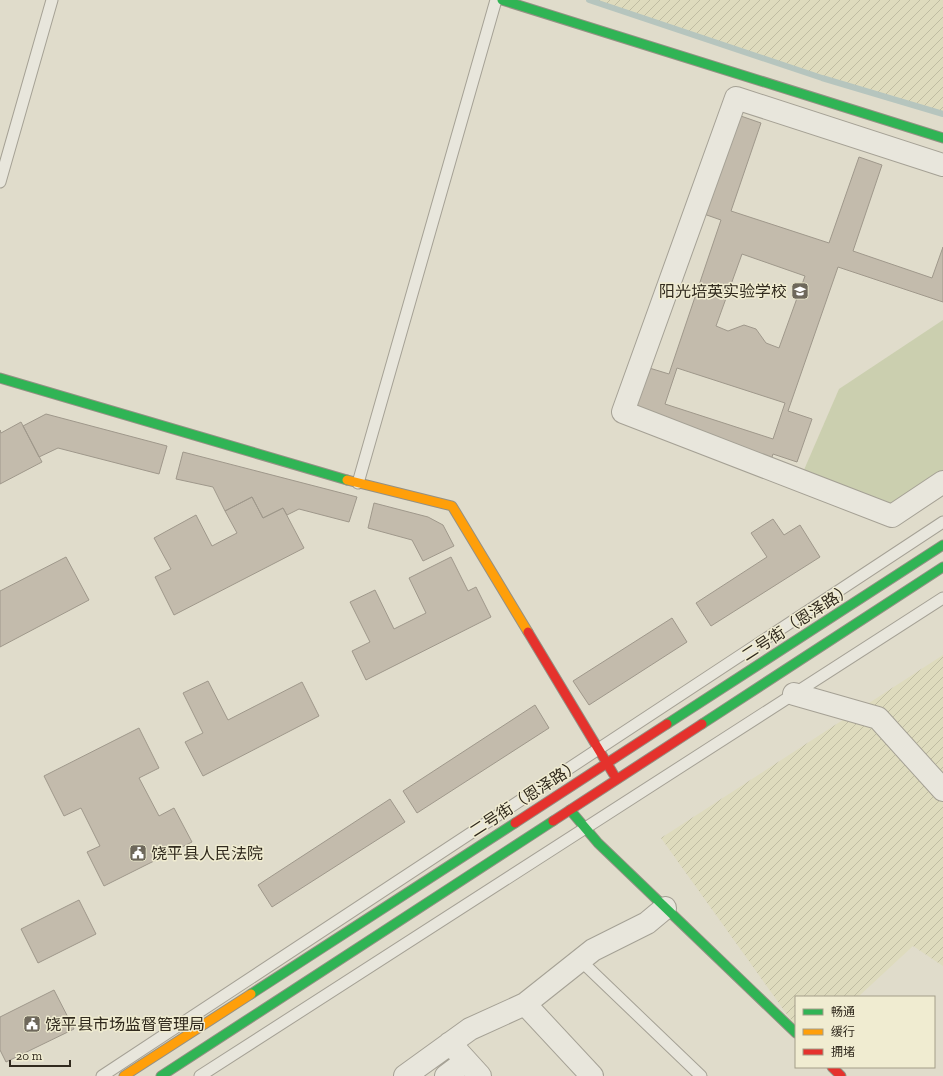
<svg xmlns="http://www.w3.org/2000/svg" width="943" height="1076" font-family="'Zilla Slab','Noto Sans SC',serif">
  <defs>
    <pattern id="farmland-furrows" width="10" height="10" patternUnits="userSpaceOnUse"><rect width="10" height="10" fill="#dedbbd"/><path d="M-1 1l2-2M0 10L10 0M9 11l2-2" fill="none" stroke="#bfbca2"/></pattern>
  </defs>
  <rect width="100%" height="100%" fill="#e0dccb"/>
  <!-- farmland -->
  <path fill="url(#farmland-furrows)" d="M 589,0 L 943,0 L 943,114 L 822,78 Z
    M 943,655 L 943,966 L 913,946 L 858,997 L 796,997 L 796,1027 L 661,838 Z"/>
  <!-- pitch -->
  <path fill="#cbcfaf" d="M 943,320 L 943,473 L 880,514 L 797,486 L 839,389 Z"/>
  <g fill="none" stroke-linecap="round" stroke-linejoin="round">
    <!-- stream -->
    <path stroke="#b6c5be" stroke-width="6" d="M 589,0 L 822,78 L 943,114"/>
  </g>
  <!-- building -->
  <path fill="#c3bbac" stroke="#9f988b" fill-rule="evenodd" d="M 735,114 L 761,123 L 731,211 L 829,243 L 859,157 L 882,165 L 853,251 L 932,278 L 943,247 L 943,302 L 838,267 L 788,411 L 812,419 L 797,462 L 773,454 L 770,463 L 632,408 L 646,367 L 669,374 L 721,220 L 701,213 ZM 742,254 L 805,276 L 779,348 L 766,343 L 756,329 L 744,325 L 728,331 L 716,326 ZM 677,368 L 785,403 L 773,439 L 665,404 Z
    M 46,414 L 167,446 L 159,474 L 58,448 L 39,457 L 23,426 Z
    M 21,422 L 42,462 L 0,484 L 0,430 L 1,433 Z
    M 183,452 L 357,497 L 349,522 L 299,509 L 287,515 L 283,508 L 263,518 L 252,497 L 225,511 L 213,487 L 176,479 Z
    M 252,497 L 263,518 L 283,508 L 304,548 L 174,615 L 155,577 L 171,569 L 154,538 L 196,515 L 212,546 L 237,533 L 225,511 Z
    M 374,503 L 428,517 L 443,525 L 454,546 L 423,561 L 412,540 L 368,528 Z
    M 773,519 L 784,535 L 800,525 L 820,557 L 711,626 L 696,603 L 767,557 L 751,533 Z
    M 66,557 L 89,600 L 0,647 L 0,591 Z
    M 451,557 L 468,591 L 476,587 L 491,617 L 366,680 L 352,651 L 370,642 L 350,602 L 375,590 L 394,629 L 426,613 L 409,578 Z
    M 672,618 L 687,642 L 589,705 L 573,681 Z
    M 208,681 L 228,720 L 302,682 L 319,716 L 203,776 L 185,742 L 203,733 L 183,693 Z
    M 535,705 L 549,728 L 417,813 L 403,791 Z
    M 139,728 L 159,768 L 139,778 L 159,816 L 174,808 L 192,842 L 104,886 L 87,852 L 100,846 L 81,808 L 64,816 L 44,776 Z
    M 390,799 L 405,822 L 272,907 L 258,885 Z
    M 79,900 L 96,934 L 38,963 L 21,929 Z
    M 54,990 L 74,1029 L 6,1062 L 0,1050 L 0,1017 Z"/>
  <g fill="none" stroke-linecap="round" stroke-linejoin="round">
    <defs>
      <path id="lane" d="M 0,182 L 52,0
        M 358,483 L 496,0
        M 580,960 L 701,1076
        M 102,1076 L 943,522
        M 200,1076 L 943,598"/>
      <path id="street" d="M 943,165 L 736,98 L 623,412 L 892,516 L 943,482
        M 794,694 L 878,718 L 943,790
        M 525,1004 L 592,1076
        M 450,1043 L 480,1076
        M 405,1076 L 470,1029 L 525,1004 L 593,950 L 647,923 L 665,908
        M 446,1076 L 466,1061"/>
      <path id="fast" d="M 502,0 L 943,138
        M 0,378 L 347,480
        M 667,724 L 943,545
        M 702,724 L 943,567
        M 570,810 L 598,843 L 796,1033
        M 251,994 L 515,823
        M 161,1076 L 553,821"/>
      <path id="slow" d="M 347,480 L 452,506 L 528,632
        M 124,1076 L 251,994"/>
      <path id="jam" d="M 528,632 L 614,775
        M 553,821 L 702,724
        M 515,823 L 667,724
        M 832,1067 L 841,1076"/>
    </defs>
    <!-- lane casing -->
    <use href="#lane" stroke="#a5a195" stroke-width="13"/>
    <!-- street casing -->
    <use href="#street" stroke="#a5a195" stroke-width="24"/>
    <!-- fast casing -->
    <use href="#fast" stroke="#949084" stroke-width="11"/>
    <!-- slow casing -->
    <use href="#slow" stroke="#949084" stroke-width="11"/>
    <!-- jam casing -->
    <use href="#jam" stroke="#949084" stroke-width="11"/>
    <!-- lane -->
    <use href="#lane" stroke="#e8e6dc" stroke-width="11"/>
    <!-- street -->
    <use href="#street" stroke="#e8e6dc" stroke-width="22"/>
    <!-- fast -->
    <use href="#fast" stroke="#30b455" stroke-width="9"/>
    <!-- slow -->
    <use href="#slow" stroke="#ff9f0a" stroke-width="9"/>
    <!-- jam -->
    <use href="#jam" stroke="#e5322d" stroke-width="9"/>
  </g>
  <!-- icons -->
  <defs>
    <symbol id="school-square" viewBox="-11 -11 22 22"><rect x="-9" y="-9" width="18" height="18" rx="4" fill="#6e685b" stroke="#f0ecd1"/><path d="M0-5L7-2L0 1L-7-2ZM-4 1L0 2.5L4 1V4Q0 6-4 4Z" fill="#fff"/></symbol>
    <symbol id="civic-square" viewBox="-11 -11 22 22"><rect x="-9" y="-9" width="18" height="18" rx="4" fill="#6e685b" stroke="#f0ecd1"/><path d="M-.6-6.5H3V-4.5H.6V-3L4-1V1h2V6H-6V1h2V-1L-.6-3ZM-1.2 2.5V6h2.4V2.5Z" fill="#fff"/></symbol>
  </defs>
  <g fill-rule="evenodd">
    <use href="#school-square" x="790" y="281" width="20" height="20"/>
    <use href="#civic-square" x="128" y="843" width="20" height="20"/>
    <use href="#civic-square" x="22" y="1014" width="20" height="20"/>
  </g>
  <g text-anchor="middle" dominant-baseline="central" stroke-width="3" stroke-linejoin="round" paint-order="stroke">
    <!-- poi labels -->
    <g font-size="16" fill="#312a1e" stroke="#f0ecd1" text-anchor="start">
      <text x="787" y="291" text-anchor="end">阳光培英实验学校</text>
      <text x="151" y="853">饶平县人民法院</text>
      <text x="45" y="1024">饶平县市场监督管理局</text>
    </g>
    <!-- street labels -->
    <g font-size="16" fill="#312a1e" stroke="#f0ecd1">
      <text transform="translate(797 622) rotate(-33)">二号街（恩泽路）</text>
      <text transform="translate(525 798) rotate(-33)">二号街（恩泽路）</text>
    </g>
  </g>
  <!-- legend -->
  <rect x="795" y="996" width="140" height="72" fill="#f0ecd1" stroke="#a49e89"/>
  <rect x="803" y="1009" width="20" height="6" fill="#30b455" stroke="#a49e89"/>
  <text x="831" y="1016" font-size="12" fill="#312a1e">畅通</text>
  <rect x="803" y="1029" width="20" height="6" fill="#ff9f0a" stroke="#a49e89"/>
  <text x="831" y="1036" font-size="12" fill="#312a1e">缓行</text>
  <rect x="803" y="1049" width="20" height="6" fill="#e5322d" stroke="#a49e89"/>
  <text x="831" y="1056" font-size="12" fill="#312a1e">拥堵</text>
  <!-- scale -->
  <path d="M10 1060v6h60v-6" fill="none" stroke="#312a1e" stroke-width="2"/>
  <text x="16" y="1060" font-size="12" fill="#312a1e" stroke="#f0ecd1" stroke-width="3" paint-order="stroke">20 m</text>
</svg>
